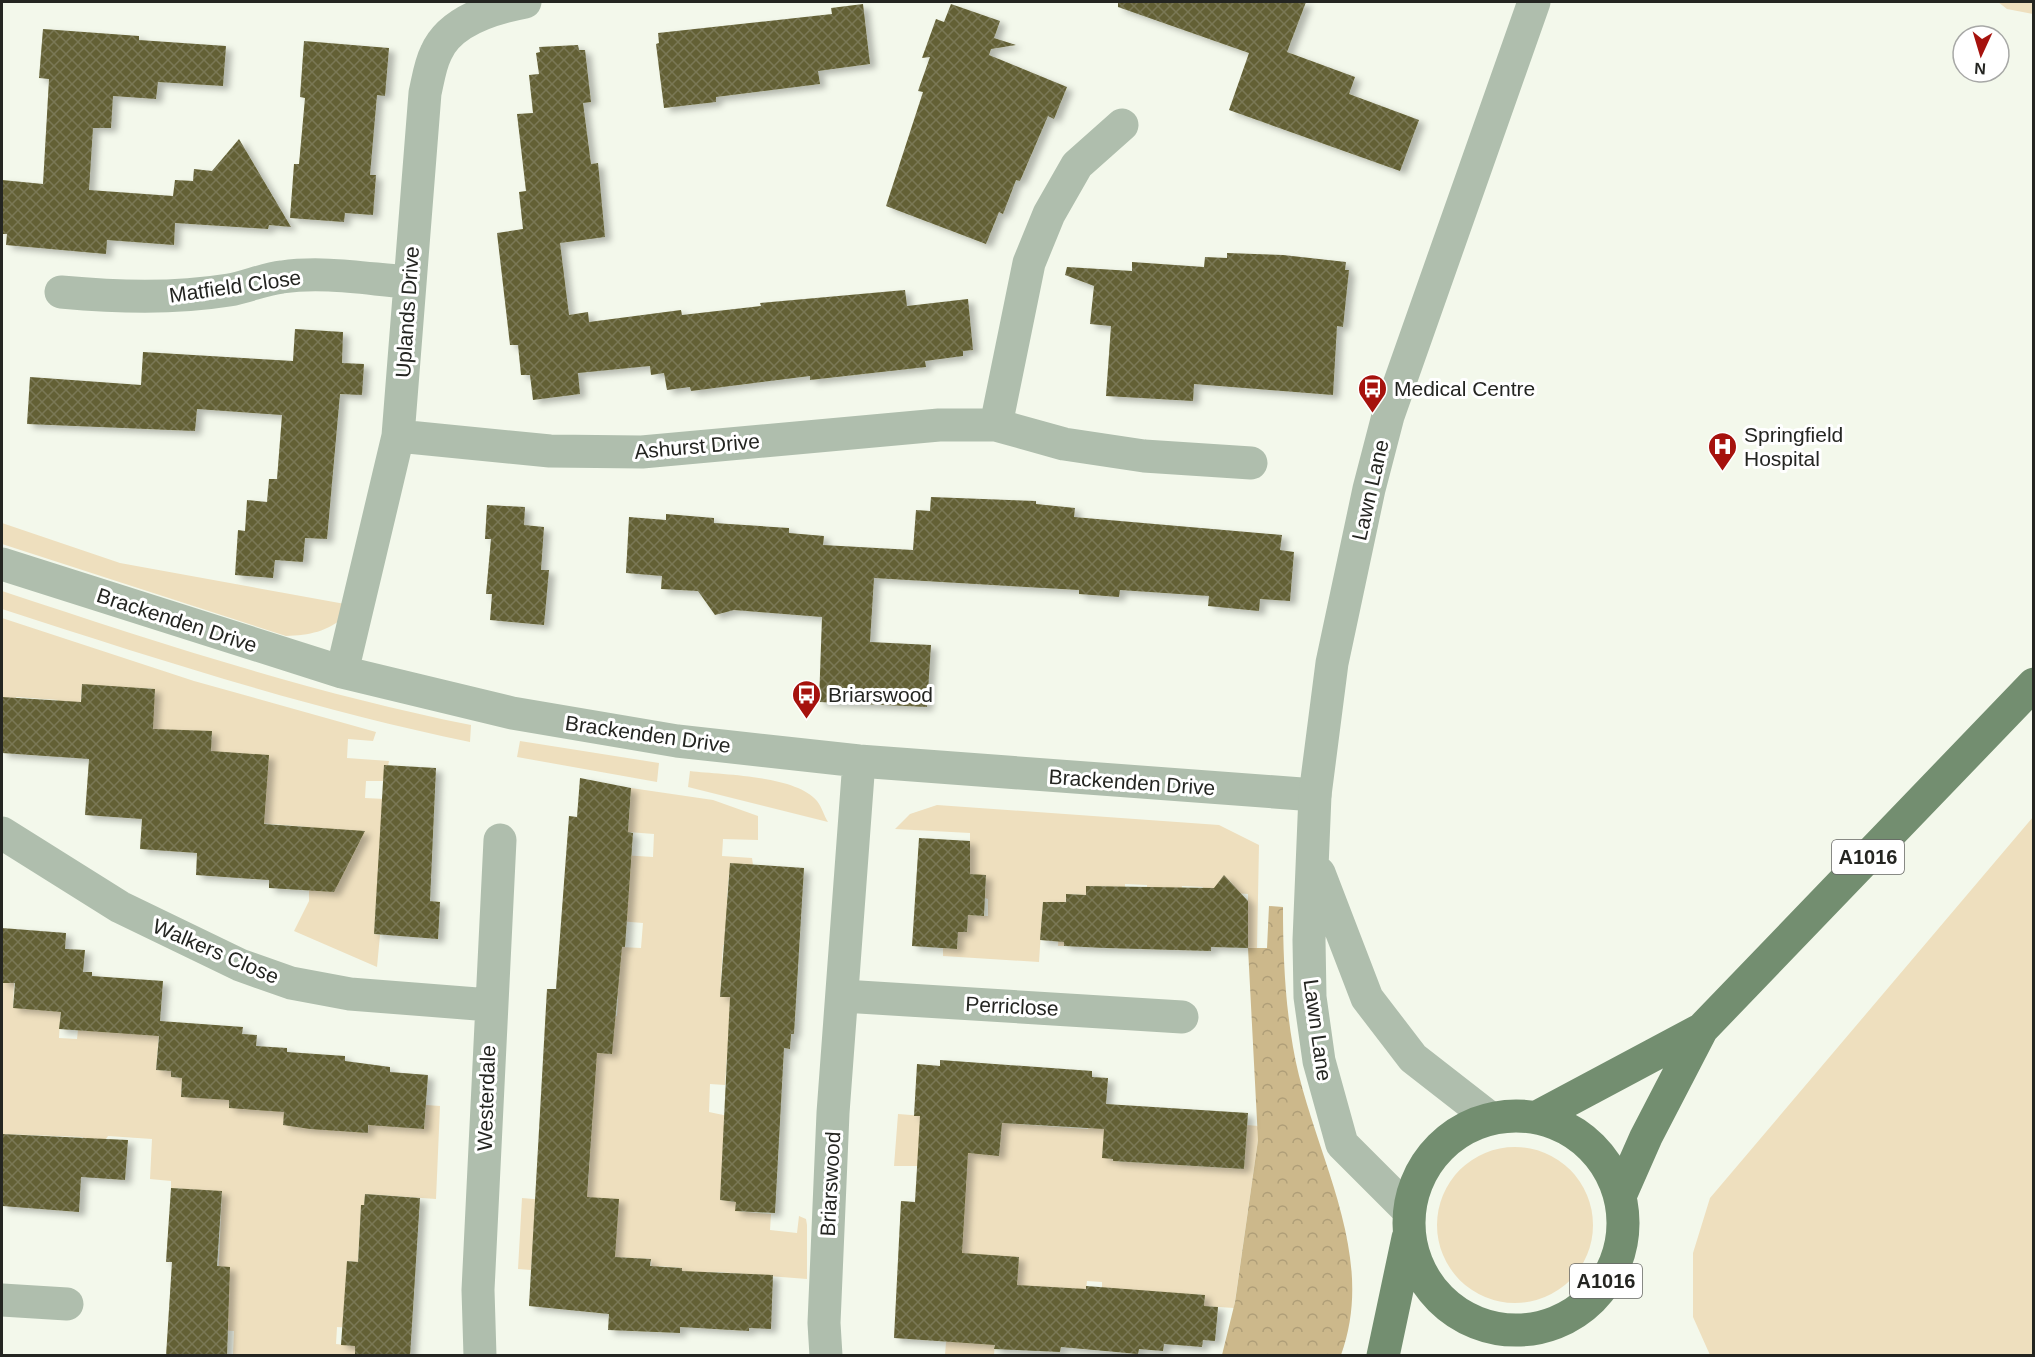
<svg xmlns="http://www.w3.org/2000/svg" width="2035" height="1357" font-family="Arial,sans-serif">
  <defs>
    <pattern id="forest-crowns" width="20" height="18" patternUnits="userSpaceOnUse" patternTransform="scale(1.5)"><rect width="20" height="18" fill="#ccb88b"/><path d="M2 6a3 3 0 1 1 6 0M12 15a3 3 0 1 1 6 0" fill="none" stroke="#af9e78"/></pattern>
    <pattern id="building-cross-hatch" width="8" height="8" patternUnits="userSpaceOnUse" patternTransform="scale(1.5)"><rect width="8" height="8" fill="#636034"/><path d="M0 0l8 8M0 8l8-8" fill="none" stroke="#7a7856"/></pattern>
    <filter id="shadow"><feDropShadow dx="6" dy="4" stdDeviation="3" flood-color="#0004"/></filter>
  </defs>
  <rect width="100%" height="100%" fill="#f3f8eb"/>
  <!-- green -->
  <path fill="#eedfbe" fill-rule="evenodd" d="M 1998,2 L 2033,2 L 2033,14 L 2007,9 Z
    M 2,523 L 120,563 L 345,604 L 345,616 C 327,632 310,635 286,636 L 2,544 Z
    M 2,591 C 156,642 311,693 471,725 L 470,742 C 311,709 156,659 2,609 Z
    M 2,618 L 194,681 L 376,732 L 373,741 L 348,739 L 347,758 L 389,761 L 385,781 L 366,781 L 365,798 L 385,799 L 374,934 L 380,935 L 377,967 L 294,931 L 309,901 L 309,888 L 304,887 L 308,827 L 260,823 L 249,800 L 56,725 L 58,700 L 16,697 L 12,748 L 10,698 L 2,697 ZM 82,684 L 96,722 L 79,721 ZM 141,688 L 155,689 L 152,728 ZM 196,731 L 212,732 L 210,768 Z
    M 520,741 L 659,763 L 657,782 L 517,757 Z
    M 690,771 C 722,775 796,775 817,801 C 822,807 824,816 828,822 L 688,787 Z
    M 631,788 L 713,800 L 758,816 L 758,840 L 723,839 L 722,856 L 752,858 L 753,865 L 729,874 L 727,899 L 749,946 L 723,945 L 720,996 L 744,998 L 727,1057 L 725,1085 L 710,1084 L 709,1112 L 728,1116 L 720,1200 L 736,1202 L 736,1211 L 771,1214 L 770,1230 L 797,1233 L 799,1216 L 806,1219 L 807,1225 L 807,1279 L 718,1272 L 682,1274 L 682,1268 L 659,1266 L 655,1328 L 651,1259 L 616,1257 L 615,1273 L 533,1244 L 531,1270 L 518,1269 L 522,1198 L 568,1202 L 569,1186 L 588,1186 L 598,1015 L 617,1016 L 618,996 L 600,995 L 620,947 L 641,948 L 643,923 L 570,917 L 575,852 L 653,857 L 654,834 L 628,832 Z
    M 937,805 L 1219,825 L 1259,845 L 1257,948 L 1248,948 L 1248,894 L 1234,893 L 1234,886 L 1230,881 L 1221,880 L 1215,892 L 1203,892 L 1203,887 L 1182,886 L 1181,890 L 1147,889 L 1147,885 L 1125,884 L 1125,887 L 1087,886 L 1086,895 L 1066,894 L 1064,946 L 1058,946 L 1060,902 L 1043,902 L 1039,962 L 943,956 L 943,948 L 957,949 L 958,932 L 967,932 L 968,915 L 988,916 L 988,899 L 985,898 L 986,876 L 970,874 L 970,833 L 895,829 L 910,814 Z
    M 2033,817 L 2033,1355 L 1710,1355 L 1693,1317 L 1693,1253 L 1710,1198 Z
    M 2,983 L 14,983 L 13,1008 L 62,988 L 59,1038 L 77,1039 L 78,1030 L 159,1032 L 156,1070 L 171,1071 L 171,1077 L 182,1078 L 181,1097 L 231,1082 L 229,1108 L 252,1103 L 368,1132 L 369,1121 L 381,1125 L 424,1128 L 426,1105 L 440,1106 L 436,1199 L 365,1194 L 364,1205 L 361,1206 L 358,1262 L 347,1261 L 353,1328 L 337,1327 L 336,1344 L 355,1346 L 355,1355 L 215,1355 L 233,1355 L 234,1331 L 216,1330 L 222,1192 L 171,1188 L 171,1181 L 150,1179 L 152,1139 L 108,1136 L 81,1175 L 83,1137 L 2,1134 Z
    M 898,1114 L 989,1121 L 987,1155 L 999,1155 L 1002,1123 L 1088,1129 L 1089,1126 L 1104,1126 L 1113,1161 L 1244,1169 L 1247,1125 L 1258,1126 L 1258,1140 L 1234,1308 L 1204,1306 L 1205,1295 L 1102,1290 L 1102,1282 L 1087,1281 L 1086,1289 L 997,1314 L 994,1355 L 945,1355 L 946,1342 L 949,1341 L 946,1166 L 894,1166 Z
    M1437 1225a78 78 0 1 1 156 0a78 78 0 1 1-156 0Z"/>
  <!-- forest -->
  <path fill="url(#forest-crowns)" d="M 1269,906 L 1283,907 C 1283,954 1285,1001 1293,1047 C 1310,1149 1379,1250 1341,1355 L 1222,1355 L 1235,1302 L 1258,1140 L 1248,948 L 1267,948 Z"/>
  <!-- building -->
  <path fill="url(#building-cross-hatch)" filter="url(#shadow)" d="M 1118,2 L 1306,2 L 1287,52 L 1355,77 L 1349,94 L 1419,120 L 1400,171 L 1229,110 L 1249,53 L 1118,7 Z
    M 863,4 L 870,64 L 818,71 L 820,84 L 716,97 L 716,102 L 664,108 L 656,44 L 659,43 L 658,33 L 832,14 L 831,8 Z
    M 951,4 L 1000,21 L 994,38 L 1016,45 L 991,49 L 989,55 L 1067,87 L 1054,119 L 1048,116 L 1020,181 L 1016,180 L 1003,214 L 999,212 L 986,244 L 886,206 L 923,92 L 918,91 L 930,57 L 922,58 L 936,19 L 944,22 Z
    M 43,29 L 139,36 L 139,40 L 226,46 L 223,86 L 158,82 L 156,99 L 113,96 L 111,128 L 93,128 L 89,190 L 173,196 L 175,180 L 193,181 L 194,169 L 212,171 L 239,139 L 291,227 L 269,225 L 268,229 L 175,223 L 174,245 L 107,240 L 106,254 L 6,245 L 7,234 L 2,234 L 2,180 L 43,184 L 49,79 L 39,78 Z
    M 304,41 L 389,48 L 385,96 L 377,95 L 370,175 L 376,175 L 373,215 L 345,213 L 344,222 L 290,218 L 294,164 L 299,164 L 305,98 L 300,97 Z
    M 578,45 L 579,50 L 585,50 L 591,102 L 583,103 L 591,164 L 598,163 L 605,237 L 560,243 L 569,315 L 588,312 L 589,322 L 681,310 L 682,315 L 761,306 L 760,303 L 905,290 L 907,306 L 968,299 L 973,350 L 963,351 L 963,356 L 925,361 L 926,367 L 810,380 L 810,376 L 691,391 L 690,387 L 667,390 L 664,373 L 651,375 L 650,366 L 578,373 L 580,394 L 533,400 L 530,375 L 521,375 L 518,345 L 510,345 L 497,233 L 523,229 L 519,192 L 526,191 L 517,114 L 533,113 L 529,75 L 539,74 L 536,53 L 540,52 L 539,47 Z
    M 1227,253 L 1283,255 L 1346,262 L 1345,270 L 1349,270 L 1343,327 L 1337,326 L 1333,395 L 1194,384 L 1193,401 L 1106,396 L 1111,326 L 1090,324 L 1094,286 L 1065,275 L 1067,267 L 1132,271 L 1132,262 L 1204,267 L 1205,257 L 1227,258 Z
    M 295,329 L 343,332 L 342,363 L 364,364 L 362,395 L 340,394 L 327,539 L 305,538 L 303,562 L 275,560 L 273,578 L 235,575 L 238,530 L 245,531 L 247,500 L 267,502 L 269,479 L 277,479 L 282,415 L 197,409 L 195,431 L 27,424 L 30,377 L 141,385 L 143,352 L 293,361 Z
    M 931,497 L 1036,501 L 1036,504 L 1075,508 L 1074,517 L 1282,535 L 1280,550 L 1294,552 L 1290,601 L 1260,599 L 1259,611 L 1208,606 L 1209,596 L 1120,590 L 1119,597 L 1079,594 L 1079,590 L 874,578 L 870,642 L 931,645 L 927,707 L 819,702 L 822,617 L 734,610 L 715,615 L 698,591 L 661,589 L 662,576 L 626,573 L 629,517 L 666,520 L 666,514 L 714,518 L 714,523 L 789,528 L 789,533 L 824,536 L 823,545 L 913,550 L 916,510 L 930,511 Z
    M 487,505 L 525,507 L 524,525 L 544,527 L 541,570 L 549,570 L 544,625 L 490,620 L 492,594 L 486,594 L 491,539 L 485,539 Z
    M 82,684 L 155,689 L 153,729 L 212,731 L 211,751 L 269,755 L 264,824 L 365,831 L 334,892 L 269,888 L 269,880 L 196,875 L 197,853 L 140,849 L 142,819 L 85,815 L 89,759 L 2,753 L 2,697 L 81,702 Z
    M 384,765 L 436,768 L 430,901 L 440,902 L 438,939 L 374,934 Z
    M 580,778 L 631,788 L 628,832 L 633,833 L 625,947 L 622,947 L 612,1054 L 597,1053 L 587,1197 L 619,1199 L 615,1257 L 651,1259 L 650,1266 L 682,1268 L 682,1271 L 773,1275 L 771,1329 L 749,1328 L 749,1331 L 680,1327 L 680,1333 L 608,1330 L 609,1314 L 529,1306 L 547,989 L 556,989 L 569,816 L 577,817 Z
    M 919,838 L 970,841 L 970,874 L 986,875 L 984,916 L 968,915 L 967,932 L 958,932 L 957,949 L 912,946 Z
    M 730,863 L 804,868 L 794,1034 L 791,1034 L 790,1049 L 784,1048 L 775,1213 L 735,1211 L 736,1202 L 720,1200 L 730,997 L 720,997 Z
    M 1224,875 L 1248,901 L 1248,948 L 1211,947 L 1211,951 L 1105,948 L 1064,946 L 1064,942 L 1040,940 L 1043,902 L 1066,902 L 1066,894 L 1086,895 L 1086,886 L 1214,888 Z
    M 2,928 L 66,933 L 65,949 L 85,950 L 83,972 L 92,972 L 92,976 L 163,981 L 160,1021 L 243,1027 L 242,1034 L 257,1035 L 256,1046 L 287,1048 L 287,1052 L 345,1056 L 345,1061 L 390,1067 L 390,1072 L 428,1075 L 424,1129 L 368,1125 L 368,1133 L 310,1129 L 283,1125 L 284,1112 L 229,1108 L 229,1100 L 181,1097 L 182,1078 L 171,1077 L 171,1071 L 156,1070 L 159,1036 L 59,1029 L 61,1012 L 13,1008 L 15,983 L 2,983 Z
    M 940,1060 L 1092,1071 L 1092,1077 L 1108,1078 L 1106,1104 L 1248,1113 L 1244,1169 L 1113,1161 L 1113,1159 L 1102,1158 L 1104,1129 L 1002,1123 L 999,1156 L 968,1153 L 962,1253 L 1019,1257 L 1017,1285 L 1086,1289 L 1086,1286 L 1205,1295 L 1204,1306 L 1218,1307 L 1215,1341 L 1203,1340 L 1202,1347 L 1164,1344 L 1163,1351 L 1139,1349 L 1138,1354 L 1061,1347 L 1060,1352 L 994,1349 L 995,1345 L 894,1338 L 901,1201 L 915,1202 L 920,1116 L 914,1116 L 917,1064 L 940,1066 Z
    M 2,1134 L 128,1140 L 125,1180 L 81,1177 L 79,1212 L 2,1206 Z
    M 171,1188 L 222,1191 L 217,1266 L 230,1267 L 227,1356 L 166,1356 L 172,1262 L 166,1262 Z
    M 365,1194 L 420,1198 L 410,1356 L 355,1356 L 355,1346 L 341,1345 L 347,1261 L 358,1262 L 361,1205 L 364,1205 Z"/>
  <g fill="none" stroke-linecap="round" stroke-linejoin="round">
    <!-- minor -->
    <path stroke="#afbead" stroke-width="33" d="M 61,292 C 117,297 173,299 229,290 C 247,287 264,279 282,277 C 324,271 367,279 409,282
      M 996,425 L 1029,263 L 1049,214 L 1077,165 L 1122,125
      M 398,436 L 550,451 L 642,452 L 939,425 L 996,425 L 1064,444 L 1144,456 L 1251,463
      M 2,564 L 342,672 L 512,713 L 677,741 L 859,761 L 1315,795
      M 342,672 L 398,436 L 425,93 C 428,80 430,65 436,53 C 450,20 494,8 525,2
      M 2,833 L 120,907 L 240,965 L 291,983 L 350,994 L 490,1005
      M 843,996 L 1182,1017
      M 2,1300 L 67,1304
      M 480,1356 L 478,1290 L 500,840
      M 826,1356 L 824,1323 L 833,1113 L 859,761"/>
    <!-- tertiary -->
    <path stroke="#afbead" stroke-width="33" d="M 1319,873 L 1367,998 L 1413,1058 L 1490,1118
      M 1408,1210 L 1342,1144 L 1319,1061 L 1310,997 L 1309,940 L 1315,795 L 1332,663 L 1369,489 L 1388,416 L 1534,2"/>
    <!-- primary -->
    <path stroke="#738e70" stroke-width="33" d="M1409 1223a107 107 0 1 1 214 0a107 107 0 1 1-214 0Z
      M 1537,1117 L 1702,1029
      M 1620,1196 L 1646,1137 L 1702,1029 L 2034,684
      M 1383,1356 L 1408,1238"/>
  </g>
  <!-- icons -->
  <defs>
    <symbol id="bus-pin" viewBox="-11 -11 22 30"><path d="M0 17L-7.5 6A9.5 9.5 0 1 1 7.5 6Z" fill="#a6120d" stroke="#fff"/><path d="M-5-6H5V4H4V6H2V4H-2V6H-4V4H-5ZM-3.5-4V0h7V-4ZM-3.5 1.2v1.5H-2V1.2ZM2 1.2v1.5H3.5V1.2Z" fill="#fff"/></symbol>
    <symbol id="hospital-pin" viewBox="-11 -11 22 30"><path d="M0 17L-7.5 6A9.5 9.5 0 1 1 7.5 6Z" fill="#a6120d" stroke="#fff"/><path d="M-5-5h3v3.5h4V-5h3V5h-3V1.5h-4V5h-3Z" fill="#fff"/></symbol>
  </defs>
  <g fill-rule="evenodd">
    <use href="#bus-pin" x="1356" y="372" width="33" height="45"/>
    <use href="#hospital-pin" x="1706" y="430" width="33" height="45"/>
    <use href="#bus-pin" x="790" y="678" width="33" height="45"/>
  </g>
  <g text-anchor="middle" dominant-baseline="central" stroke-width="6" stroke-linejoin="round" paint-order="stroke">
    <!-- shield labels -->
    <g fill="#fff" stroke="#666664" stroke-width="1.5">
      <rect x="1832" y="840" width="72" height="34" rx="4.5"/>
      <rect x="1570" y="1264" width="72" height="34" rx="4.5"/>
    </g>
    <g font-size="20" font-weight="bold" fill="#242521">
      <text x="1868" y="857">A1016</text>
      <text x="1606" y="1281">A1016</text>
    </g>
    <!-- street labels -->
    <g font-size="21" fill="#242521" stroke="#fff">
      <text transform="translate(235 286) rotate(-8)">Matfield Close</text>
      <text transform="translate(407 312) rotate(-86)">Uplands Drive</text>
      <text transform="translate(697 446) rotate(-5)">Ashurst Drive</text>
      <text transform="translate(1370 490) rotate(-77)">Lawn Lane</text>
      <text transform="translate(177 620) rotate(18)">Brackenden Drive</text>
      <text transform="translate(648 734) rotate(8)">Brackenden Drive</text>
      <text transform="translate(1132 782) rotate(4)">Brackenden Drive</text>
      <text transform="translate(216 951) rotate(23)">Walkers Close</text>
      <text transform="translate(1012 1006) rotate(3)">Perriclose</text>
      <text transform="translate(1318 1030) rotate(82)">Lawn Lane</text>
      <text transform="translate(486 1098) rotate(-88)">Westerdale</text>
      <text transform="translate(830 1184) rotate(-87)">Briarswood</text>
    </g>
    <!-- poi labels -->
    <g font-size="21" fill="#242521" stroke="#fff" text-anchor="start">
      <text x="1394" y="388">Medical Centre</text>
      <text x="1744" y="434">Springfield<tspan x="1744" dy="24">Hospital</tspan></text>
      <text x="828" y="694">Briarswood</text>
    </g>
  </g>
  <!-- border -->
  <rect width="2035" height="1357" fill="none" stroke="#242521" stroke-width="6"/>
  <!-- north arrow -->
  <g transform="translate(1981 54) rotate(184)"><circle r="28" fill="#ffffff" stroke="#a7a8a6" stroke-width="1.5"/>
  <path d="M0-4.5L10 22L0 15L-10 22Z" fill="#a6120d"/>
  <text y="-9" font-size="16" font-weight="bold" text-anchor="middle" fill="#242521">N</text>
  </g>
</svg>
